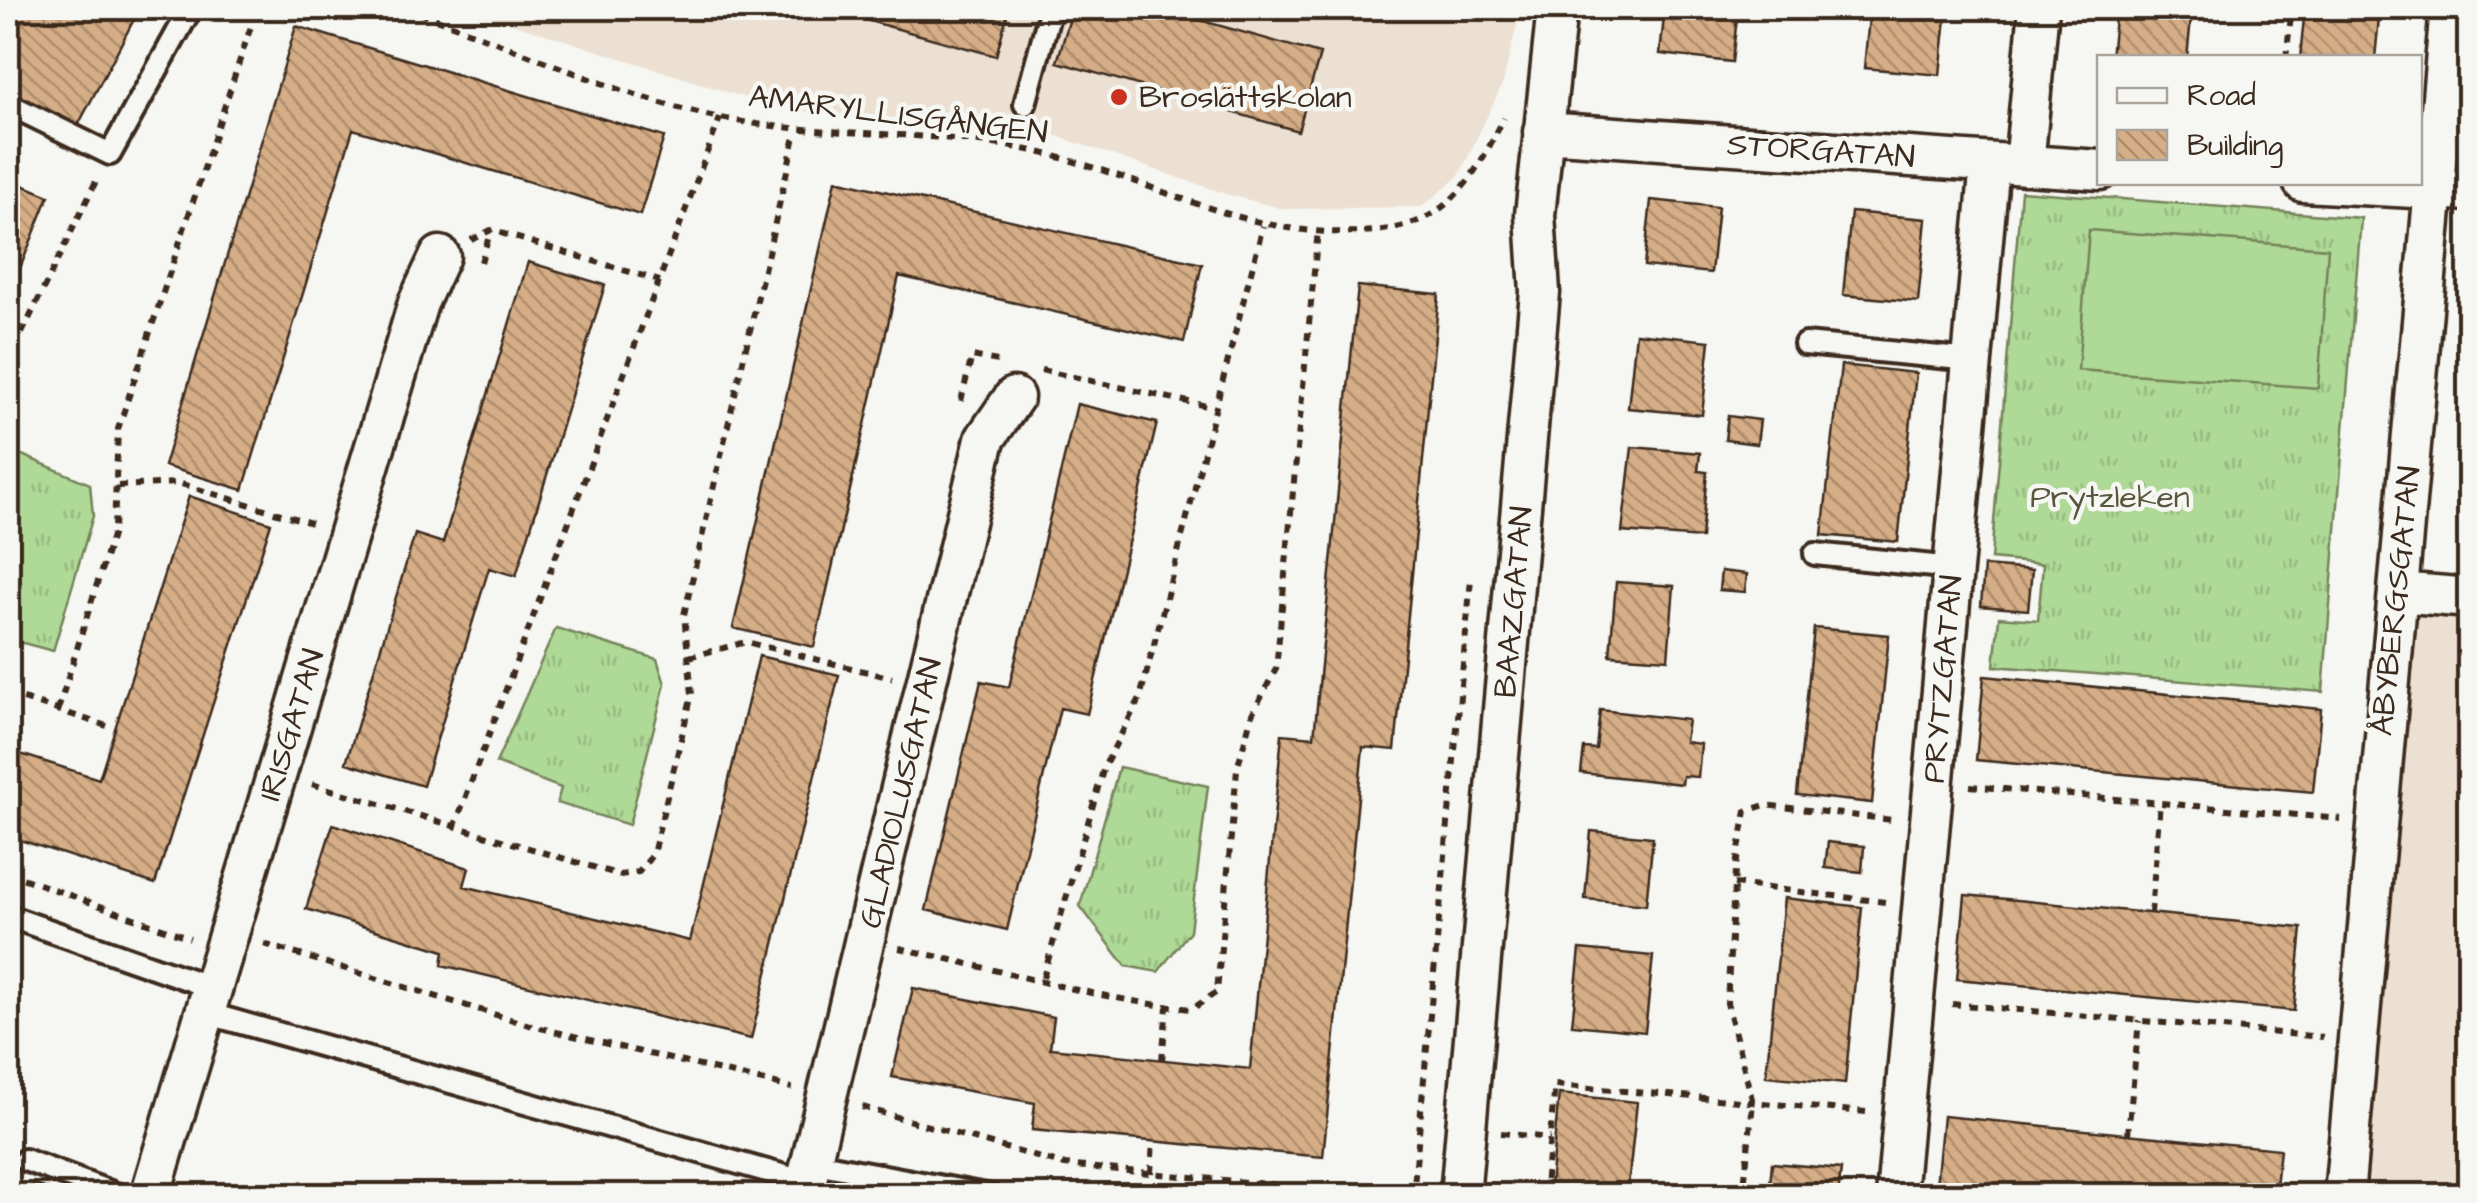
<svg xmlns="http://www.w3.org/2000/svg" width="2477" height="1203" font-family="'Architects Daughter',sans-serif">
  <defs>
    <pattern id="grass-tufts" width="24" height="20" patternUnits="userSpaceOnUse" patternTransform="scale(2.5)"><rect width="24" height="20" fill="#aed996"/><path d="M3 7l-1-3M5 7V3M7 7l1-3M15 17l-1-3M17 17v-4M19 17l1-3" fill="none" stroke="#97ba81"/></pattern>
    <pattern id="building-back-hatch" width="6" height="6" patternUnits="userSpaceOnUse" patternTransform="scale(2.5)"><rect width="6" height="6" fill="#d5ad86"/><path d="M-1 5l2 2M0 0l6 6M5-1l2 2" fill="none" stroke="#ae8d6d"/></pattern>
  </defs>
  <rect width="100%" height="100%" fill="#f6f6f2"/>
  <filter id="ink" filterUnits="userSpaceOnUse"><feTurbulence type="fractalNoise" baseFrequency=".01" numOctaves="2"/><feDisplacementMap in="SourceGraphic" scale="20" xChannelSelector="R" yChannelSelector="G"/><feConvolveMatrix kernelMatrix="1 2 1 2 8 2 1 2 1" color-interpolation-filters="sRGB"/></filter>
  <g filter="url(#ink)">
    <!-- built -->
    <path fill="#ece0d2" d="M 464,8 L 1521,8 L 1503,83 L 1459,176 L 1422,207 L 1284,209 L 1229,195 L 1042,131 L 784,110 Z
      M 2434,607 L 2469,610 L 2469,1195 L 2362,1196 L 2413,616 Z"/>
    <!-- grass -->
    <path fill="url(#grass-tufts)" stroke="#74825a" stroke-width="2.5" d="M 2021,191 L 2361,218 L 2323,692 L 1994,666 L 1999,617 L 2038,620 L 2043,564 L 1991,559 Z
      M 8,449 L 90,484 L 93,516 L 53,651 L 8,639 Z
      M 556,628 L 657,659 L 665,684 L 629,825 L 557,803 L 561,788 L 496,763 Z
      M 1119,767 L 1208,786 L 1190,931 L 1158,972 L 1126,966 L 1080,906 Z"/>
    <!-- pitch -->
    <path fill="#aed996" stroke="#74825a" stroke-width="2.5" d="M 2089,230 L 2328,248 L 2318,388 L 2078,370 Z"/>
    <!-- building -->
    <path fill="url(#building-back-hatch)" stroke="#3b2a1e" stroke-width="2.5" d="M 8,8 L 140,8 L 76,129 L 8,92 Z
      M 792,8 L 1009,8 L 996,56 L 840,13 L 838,20 Z
      M 1073,8 L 1157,8 L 1320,54 L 1298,131 L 1057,62 Z
      M 1665,8 L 1738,8 L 1732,62 L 1660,54 Z
      M 1870,8 L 1947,8 L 1940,75 L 1864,68 Z
      M 2116,8 L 2192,8 L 2187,58 L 2111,58 Z
      M 2305,8 L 2380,8 L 2375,58 L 2300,58 Z
      M 296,26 L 664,137 L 640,215 L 353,129 L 243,490 L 164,466 Z
      M 8,179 L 49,196 L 8,298 Z
      M 836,180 L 1202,264 L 1184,342 L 899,276 L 814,647 L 733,628 Z
      M 1651,200 L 1718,207 L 1711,273 L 1644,266 Z
      M 1851,212 L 1926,219 L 1918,302 L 1843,295 Z
      M 528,262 L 605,285 L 516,576 L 489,568 L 423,786 L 346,763 L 415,534 L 443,543 Z
      M 1358,286 L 1439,294 L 1395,750 L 1363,747 L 1323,1157 L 1032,1130 L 1035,1103 L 892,1077 L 913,988 L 1054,1017 L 1050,1048 L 1250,1069 L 1282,734 L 1314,737 Z
      M 1636,333 L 1710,341 L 1702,415 L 1628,408 Z
      M 1841,365 L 1916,373 L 1898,542 L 1822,535 Z
      M 1077,404 L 1157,423 L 1087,714 L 1060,708 L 1007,930 L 926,910 L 981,681 L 1009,687 Z
      M 1728,416 L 1760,420 L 1757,444 L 1725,440 Z
      M 1632,447 L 1700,453 L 1698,471 L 1707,472 L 1701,538 L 1622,532 Z
      M 189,496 L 271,523 L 155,884 L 8,836 L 8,750 L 99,779 Z
      M 1984,566 L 2032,570 L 2028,610 L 1981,606 Z
      M 1721,571 L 1747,574 L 1745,592 L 1719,590 Z
      M 1616,582 L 1674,586 L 1668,659 L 1610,655 Z
      M 1814,628 L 1889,635 L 1872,803 L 1797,795 Z
      M 759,656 L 839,675 L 751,1039 L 442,965 L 444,951 L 306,909 L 333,824 L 469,868 L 464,886 L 690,941 Z
      M 1984,676 L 2321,709 L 2313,792 L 1976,760 Z
      M 1600,710 L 1688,720 L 1685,742 L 1701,744 L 1698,777 L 1683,776 L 1682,784 L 1581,773 L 1584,748 L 1596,749 Z
      M 1591,831 L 1653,837 L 1646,905 L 1585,899 Z
      M 1828,842 L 1864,846 L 1862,872 L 1825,868 Z
      M 1965,895 L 2302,928 L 2294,1011 L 1957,979 Z
      M 1784,898 L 1862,907 L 1845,1084 L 1766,1076 Z
      M 1580,949 L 1653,956 L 1645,1032 L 1572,1025 Z
      M 1559,1094 L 1637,1102 L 1627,1196 L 1549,1196 Z
      M 1943,1116 L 2280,1149 L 2275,1196 L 1935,1196 Z
      M 1772,1163 L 1841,1169 L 1838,1196 L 1769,1196 Z
      M 34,1184 L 65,1196 L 29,1196 Z"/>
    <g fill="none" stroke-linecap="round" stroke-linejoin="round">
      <defs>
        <path id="lane" d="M 8,104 L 110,154 L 191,8
          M 1025,104 L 1051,8
          M 1805,344 L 1971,360
          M 1815,554 L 1953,568
          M 8,916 L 213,988
          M 220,1017 L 806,1182
          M 25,1160 L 121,1196
          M 810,1162 L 991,1196"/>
        <path id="street" d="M 1543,132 L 2100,170
          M 2024,165 L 2039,8
          M 2303,182 L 2470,191
          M 2398,592 L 2470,598
          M 150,1196 L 418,303 L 440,256
          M 803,1196 L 985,439 L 1014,397
          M 1460,1196 L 1540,292 L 1535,215 L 1557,8
          M 1896,1196 L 1990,163
          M 2344,1196 L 2450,8"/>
      </defs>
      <!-- lane casing -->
      <use href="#lane" stroke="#3b2a1e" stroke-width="28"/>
      <!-- street casing -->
      <use href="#street" stroke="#3b2a1e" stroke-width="45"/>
      <!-- path -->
      <path stroke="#3b2a1e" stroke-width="6" stroke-dasharray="8 8" stroke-linecap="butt" d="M 405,8 C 506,42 623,100 726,119 C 827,138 932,129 1033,151 C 1155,177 1251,246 1383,230 C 1452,222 1476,173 1504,118
        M 2286,58 L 2292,8
        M 471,240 L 491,230 L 660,281
        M 481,262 L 491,230
        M 8,362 L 98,177
        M 1041,370 L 1216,408
        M 961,401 L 972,356 L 998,361
        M 118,486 L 178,483 L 311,523
        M 689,657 L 746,642 L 892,678
        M 8,694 L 110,727
        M 58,710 L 114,529 L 118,429 L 257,8
        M 312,784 L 620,875 L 639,872 L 653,854 L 692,694 L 684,615 L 796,132
        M 1970,786 L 2341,819
        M 454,828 L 720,118
        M 8,873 L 190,938
        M 1734,884 L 1885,902
        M 2151,913 L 2160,802
        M 264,944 L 536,1027 L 792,1088
        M 899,948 C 995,968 1096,1000 1192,1009 L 1217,992 L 1237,769 L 1252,714 L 1276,669 L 1318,230
        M 1043,978 L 1104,767 L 1140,698 L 1263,226
        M 1952,1004 L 2323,1037
        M 1162,1060 L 1167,1007
        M 862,1107 L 1065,1165 L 1392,1196
        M 1501,1133 L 1550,1138
        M 2128,1134 L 2139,1021
        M 1151,1173 L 1153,1141
        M 1413,1196 L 1471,579
        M 1544,1196 L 1555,1085 L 1866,1112
        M 1743,1196 L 1753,1103 L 1727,1003 L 1735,871 L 1746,811 L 1765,805 L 1893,820"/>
      <!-- lane -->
      <use href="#lane" stroke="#f6f6f2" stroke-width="20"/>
      <!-- street -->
      <use href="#street" stroke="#f6f6f2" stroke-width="38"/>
    </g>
  </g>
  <!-- markers -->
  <circle fill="#c8321e" stroke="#f6f6f2" stroke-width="4" cx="1119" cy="97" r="10"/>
  <g text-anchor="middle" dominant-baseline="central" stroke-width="9" stroke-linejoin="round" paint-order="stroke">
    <!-- poi labels -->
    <g font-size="32" fill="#3b2a1e" stroke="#f6f6f2" text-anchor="start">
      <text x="1139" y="97">Broslättskolan</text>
    </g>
    <!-- street labels -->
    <g font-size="32" fill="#3b2a1e" stroke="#f6f6f2">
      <text transform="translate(898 115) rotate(7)">AMARYLLISGÅNGEN</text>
      <text transform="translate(1821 151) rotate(4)">STORGATAN</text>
      <text transform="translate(2396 601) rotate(-84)">ÅBYBERGSGATAN</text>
      <text transform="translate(1514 602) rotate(-85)">BAAZGATAN</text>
      <text transform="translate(1943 679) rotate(-85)">PRYTZGATAN</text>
      <text transform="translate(292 725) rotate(-73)">IRISGATAN</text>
      <text transform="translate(901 793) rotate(-77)">GLADIOLUSGATAN</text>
    </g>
    <!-- park labels -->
    <g font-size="32" fill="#58563c" stroke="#f6f6f2">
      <text x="2110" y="497">Prytzleken</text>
    </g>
  </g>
  <!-- margin -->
  <rect width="2477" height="1203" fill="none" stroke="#f6f6f2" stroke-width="40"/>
  <rect x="20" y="20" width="2437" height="1163" fill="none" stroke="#3b2a1e" stroke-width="4" filter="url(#ink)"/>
  <!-- legend -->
  <rect x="2097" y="55" width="325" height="130" fill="#f6f6f2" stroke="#aba49d" stroke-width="2.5"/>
  <rect x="2117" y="88" width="50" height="15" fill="#f6f6f2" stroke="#aba49d" stroke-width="2.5"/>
  <text x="2187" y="105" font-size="30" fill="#3b2a1e">Road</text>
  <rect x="2117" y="130" width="50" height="30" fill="url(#building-back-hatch)" stroke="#aba49d" stroke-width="2.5"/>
  <text x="2187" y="155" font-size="30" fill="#3b2a1e">Building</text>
</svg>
